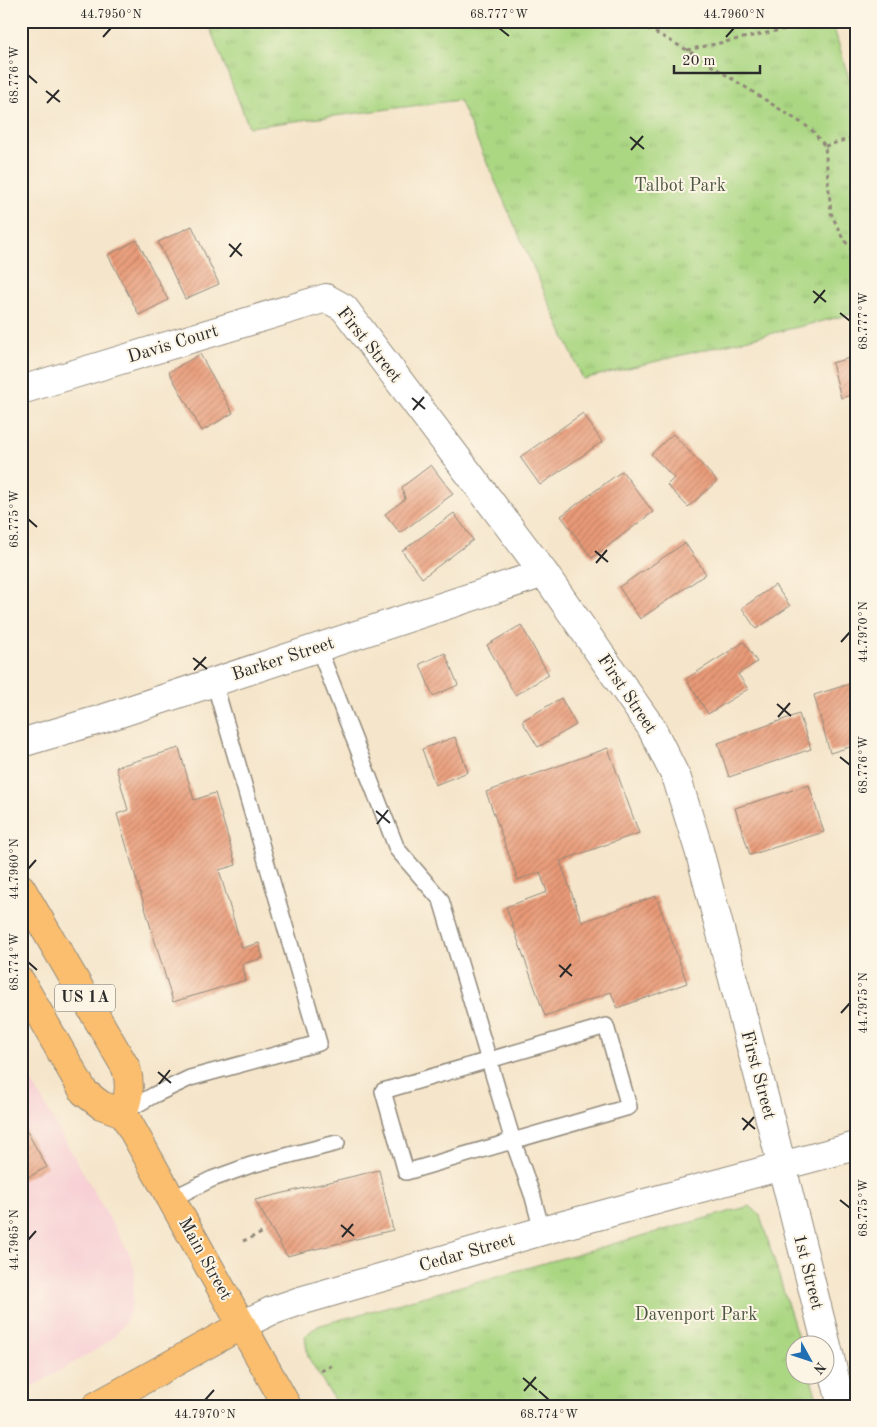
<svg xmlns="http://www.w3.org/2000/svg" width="877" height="1427" font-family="'Old Standard TT',serif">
  <defs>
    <pattern id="park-tufts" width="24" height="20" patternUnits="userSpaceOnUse" patternTransform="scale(1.25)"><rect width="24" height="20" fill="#abd783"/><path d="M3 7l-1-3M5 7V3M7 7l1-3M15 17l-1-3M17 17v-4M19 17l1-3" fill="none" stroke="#93b971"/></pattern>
    <pattern id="building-hatch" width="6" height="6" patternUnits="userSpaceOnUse" patternTransform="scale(1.25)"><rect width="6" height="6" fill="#e99a77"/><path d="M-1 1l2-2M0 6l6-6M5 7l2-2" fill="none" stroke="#bd7e62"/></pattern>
  </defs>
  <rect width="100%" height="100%" fill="#fcf5e5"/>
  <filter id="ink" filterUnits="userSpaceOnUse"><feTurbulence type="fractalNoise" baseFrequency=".02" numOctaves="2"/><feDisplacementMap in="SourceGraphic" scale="10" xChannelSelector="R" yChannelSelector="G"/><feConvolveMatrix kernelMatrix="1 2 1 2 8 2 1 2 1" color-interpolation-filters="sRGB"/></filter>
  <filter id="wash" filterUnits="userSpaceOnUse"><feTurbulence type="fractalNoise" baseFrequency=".0096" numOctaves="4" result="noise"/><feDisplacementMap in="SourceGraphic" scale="20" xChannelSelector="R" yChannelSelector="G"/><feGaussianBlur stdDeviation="1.12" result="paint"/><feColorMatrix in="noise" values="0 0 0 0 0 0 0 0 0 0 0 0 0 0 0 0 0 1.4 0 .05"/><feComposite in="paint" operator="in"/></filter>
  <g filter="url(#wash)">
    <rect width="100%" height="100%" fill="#f5e5ca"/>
    <!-- built -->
    <path fill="#f7cfd4" d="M 21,1063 L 129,1253 L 135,1271 L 132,1305 L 126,1321 L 115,1336 L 99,1348 L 21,1393 Z"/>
    <!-- park -->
    <path fill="url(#park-tufts)" stroke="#6b8157" d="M 207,21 L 832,21 L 856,103 L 856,313 L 583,379 L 459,100 L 249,127 Z
      M 750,1206 L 760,1215 L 800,1344 L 794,1344 L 794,1374 L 810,1375 L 819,1406 L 338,1406 L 308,1357 L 305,1336 L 317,1326 Z"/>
    <g id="blocks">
      <!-- building -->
      <path fill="url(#building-hatch)" d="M 192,226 L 219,284 L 185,299 L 158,242 Z
        M 137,240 L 168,300 L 139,315 L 108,255 Z
        M 200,354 L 233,413 L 202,431 L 169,372 Z
        M 856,356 L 856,394 L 841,398 L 832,363 Z
        M 583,413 L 602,442 L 540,485 L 520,457 Z
        M 673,434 L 717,481 L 688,507 L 667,485 L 674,478 L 651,454 Z
        M 431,465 L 453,494 L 400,533 L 385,514 L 405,499 L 402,487 Z
        M 622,471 L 653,512 L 592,558 L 561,516 Z
        M 454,513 L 473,540 L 422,578 L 402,551 Z
        M 685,543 L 706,574 L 640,619 L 619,587 Z
        M 775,585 L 790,606 L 756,629 L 742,608 Z
        M 521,625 L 549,675 L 515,695 L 487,645 Z
        M 744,642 L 757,662 L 738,674 L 748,689 L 708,714 L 686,679 Z
        M 445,653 L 458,685 L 433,696 L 420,664 Z
        M 856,682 L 856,745 L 830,753 L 814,695 Z
        M 561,698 L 576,725 L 538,747 L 522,721 Z
        M 799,714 L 811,749 L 729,777 L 718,743 Z
        M 455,737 L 468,772 L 435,785 L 422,749 Z
        M 179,748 L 194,800 L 215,793 L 236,865 L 219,870 L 242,948 L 259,943 L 263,958 L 242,964 L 246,980 L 173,1002 L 117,814 L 128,810 L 116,767 Z
        M 608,748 L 639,833 L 560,861 L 582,922 L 656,896 L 687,983 L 617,1008 L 611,992 L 545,1016 L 506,907 L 547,892 L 540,872 L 518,880 L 486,792 Z
        M 809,785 L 824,832 L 750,855 L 735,808 Z
        M 21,1121 L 47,1167 L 21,1181 Z
        M 379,1170 L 393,1230 L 287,1256 L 255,1200 Z"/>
    </g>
  </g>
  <g filter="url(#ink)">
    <use href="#blocks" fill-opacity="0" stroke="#90887a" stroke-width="1"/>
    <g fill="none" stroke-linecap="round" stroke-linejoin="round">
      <defs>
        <path id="lane" d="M 318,647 L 397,849 L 441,900 L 513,1141 L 533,1197 L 542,1231
          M 606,1026 L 629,1107 L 406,1172 L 383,1091 Z
          M 124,1112 L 154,1095 L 190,1078 L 319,1043 L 214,682
          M 171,1199 L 212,1179 L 251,1165 L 337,1143"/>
        <path id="street" d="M 21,390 L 326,298 L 344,308 L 544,573 L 651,727 L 677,779 L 699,850 L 771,1123 L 842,1406
          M 21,743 L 102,719 L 544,573
          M 242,1325 L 271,1311 L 300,1301 L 542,1231 L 856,1146"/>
        <path id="primary" d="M 21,888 L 126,1068 C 131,1084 129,1097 123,1113
          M 21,982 L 84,1092 L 101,1105 L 123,1113 L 287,1406
          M 96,1406 L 242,1325"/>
      </defs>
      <!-- lane casing -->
      <use href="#lane" stroke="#90887a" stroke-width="18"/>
      <!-- street casing -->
      <use href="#street" stroke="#90887a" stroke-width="30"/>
      <!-- primary casing -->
      <use href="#primary" stroke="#90887a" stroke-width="30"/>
      <!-- path -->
      <path stroke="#90887a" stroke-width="3" stroke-dasharray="4 4" stroke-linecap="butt" d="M 634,21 L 687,50 L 811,129 L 825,146 L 831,213 L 843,239 L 856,254
        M 687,50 L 823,21
        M 825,146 L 856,137
        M 243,1241 L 262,1233
        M 321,1371 L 335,1364"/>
      <!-- lane -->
      <use href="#lane" stroke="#fff" stroke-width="15"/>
      <!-- street -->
      <use href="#street" stroke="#fff" stroke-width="28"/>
      <!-- primary -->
      <use href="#primary" stroke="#fbbe6e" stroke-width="28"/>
    </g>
  </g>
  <!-- ticks -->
  <path fill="none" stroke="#2b2b2b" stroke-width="2" d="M 499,28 L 509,36M 103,37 L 111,28M 726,37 L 734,28M 28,75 L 37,83M 46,91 L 60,102M 47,103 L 59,90M 630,137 L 644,149M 631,150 L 643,136M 229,244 L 242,256M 230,257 L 241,243M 813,291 L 826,302M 814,303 L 825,290M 840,313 L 850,321M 412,398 L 425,409M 413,410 L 424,397M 28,519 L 37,527M 595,551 L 608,562M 596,563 L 607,550M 841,642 L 850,632M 193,658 L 207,669M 194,670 L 206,657M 777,704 L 791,716M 778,717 L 790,703M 840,757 L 850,765M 376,811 L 390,823M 377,824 L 388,810M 28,869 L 36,860M 28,962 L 37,970M 559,965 L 572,976M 560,977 L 571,964M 841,1013 L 850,1003M 158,1072 L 171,1083M 159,1084 L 170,1070M 742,1118 L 755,1129M 743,1130 L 754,1117M 840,1200 L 850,1208M 341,1225 L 354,1236M 342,1237 L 353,1224M 28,1240 L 36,1231M 523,1378 L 537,1390M 524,1391 L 536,1377M 539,1391 L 549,1400M 205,1400 L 214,1390"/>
  <g text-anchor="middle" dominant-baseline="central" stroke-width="4" stroke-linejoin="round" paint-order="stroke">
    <!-- shield labels -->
    <rect fill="#fcf5e5" stroke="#6a6863" stroke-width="1" x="55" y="984.5" width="60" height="27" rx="4"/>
    <g font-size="16" font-weight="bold" fill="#2b2b2b">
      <text x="85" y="998">US 1A</text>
    </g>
    <!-- park labels -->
    <g font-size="18" fill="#4b5641" stroke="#fcf5e5">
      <text x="680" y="186">Talbot Park</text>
      <text x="696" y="1315">Davenport Park</text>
    </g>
    <!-- street labels -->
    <g font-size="18" fill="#2b2b2b" stroke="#fcf5e5">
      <text transform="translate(173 344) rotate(-17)">Davis Court</text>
      <text transform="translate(369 345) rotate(51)">First Street</text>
      <text transform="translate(283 659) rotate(-18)">Barker Street</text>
      <text transform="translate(627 694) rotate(56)">First Street</text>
      <text transform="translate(758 1075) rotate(75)">First Street</text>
      <text transform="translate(467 1253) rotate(-16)">Cedar Street</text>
      <text transform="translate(205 1259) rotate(61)">Main Street</text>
      <text transform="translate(808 1272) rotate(76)">1st Street</text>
    </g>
  </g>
  <!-- margin -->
  <rect width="877" height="1427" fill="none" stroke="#fcf5e5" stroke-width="55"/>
  <!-- north arrow -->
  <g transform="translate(810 1360) rotate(130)"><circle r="24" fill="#fcf5e5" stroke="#a8a49b"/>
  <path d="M0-4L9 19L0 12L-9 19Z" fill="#1f6fb2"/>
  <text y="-8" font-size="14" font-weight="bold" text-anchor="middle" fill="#2b2b2b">N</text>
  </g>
  <!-- scale -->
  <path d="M674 65v8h86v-8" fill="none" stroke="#2b2b2b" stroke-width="2.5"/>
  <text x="682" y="65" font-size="15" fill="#2b2b2b" stroke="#fcf5e5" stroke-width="4" paint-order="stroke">20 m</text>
  <rect x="28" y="28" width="822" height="1372" fill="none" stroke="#2b2b2b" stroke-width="2"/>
  <g font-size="12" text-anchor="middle" fill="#2b2b2b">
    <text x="111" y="18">44.7950°N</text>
    <text x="499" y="18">68.777°W</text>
    <text x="734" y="18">44.7960°N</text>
    <text transform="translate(14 75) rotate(-90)" y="4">68.776°W</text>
    <text transform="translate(863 321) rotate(-90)" y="4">68.777°W</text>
    <text transform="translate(14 519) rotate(-90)" y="4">68.775°W</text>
    <text transform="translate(863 632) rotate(-90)" y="4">44.7970°N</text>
    <text transform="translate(863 765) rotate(-90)" y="4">68.776°W</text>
    <text transform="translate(14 869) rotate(-90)" y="4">44.7960°N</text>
    <text transform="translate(14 962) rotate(-90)" y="4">68.774°W</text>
    <text transform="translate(863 1003) rotate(-90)" y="4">44.7975°N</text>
    <text transform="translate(863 1208) rotate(-90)" y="4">68.775°W</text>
    <text transform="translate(14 1240) rotate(-90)" y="4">44.7965°N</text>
    <text x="205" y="1418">44.7970°N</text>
    <text x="549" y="1418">68.774°W</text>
  </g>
</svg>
